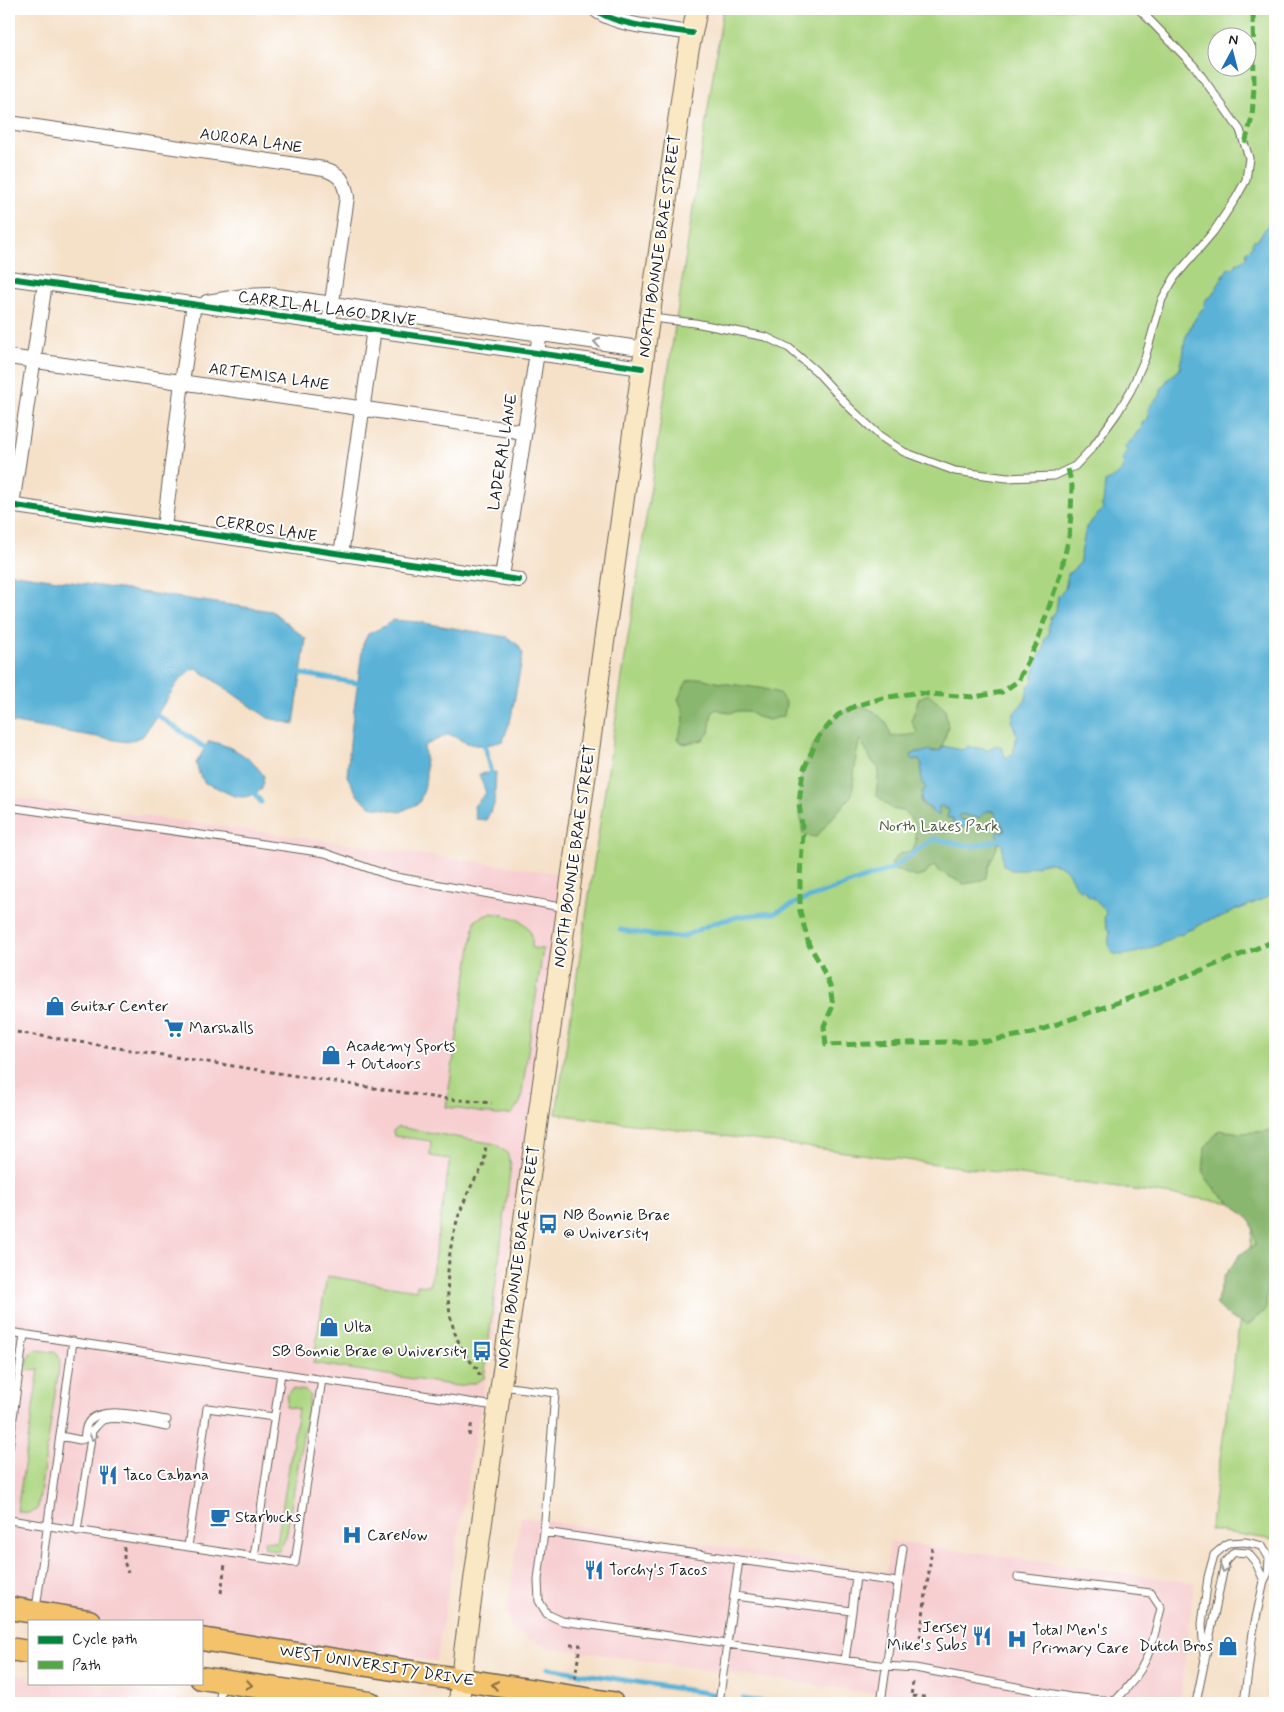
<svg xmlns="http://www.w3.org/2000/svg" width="1284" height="1712" font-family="Mynerve,sans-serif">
  <rect width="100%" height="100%" fill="#fff"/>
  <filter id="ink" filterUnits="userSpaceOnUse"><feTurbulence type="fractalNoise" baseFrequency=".02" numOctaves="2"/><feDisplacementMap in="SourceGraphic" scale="10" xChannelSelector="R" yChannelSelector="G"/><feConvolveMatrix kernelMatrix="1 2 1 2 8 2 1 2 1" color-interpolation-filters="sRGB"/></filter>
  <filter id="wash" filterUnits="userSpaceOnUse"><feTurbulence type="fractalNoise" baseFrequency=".0096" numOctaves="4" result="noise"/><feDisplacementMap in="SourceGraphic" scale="20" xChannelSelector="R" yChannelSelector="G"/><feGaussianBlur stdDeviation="1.12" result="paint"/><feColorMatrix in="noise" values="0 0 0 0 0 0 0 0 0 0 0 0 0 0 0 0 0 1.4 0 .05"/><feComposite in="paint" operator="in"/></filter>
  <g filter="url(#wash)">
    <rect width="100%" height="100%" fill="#f5e0c8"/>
    <!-- built -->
    <path fill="#f7cfd1" d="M 9,797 L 572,875 L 568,909 L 436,1661 L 201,1632 L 201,1621 L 106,1621 L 9,1608 Z
      M 521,1517 L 886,1572 L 890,1541 L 1194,1583 L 1180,1703 L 941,1703 L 548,1647 L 524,1637 L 510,1627 L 507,1609 Z
      M 9,1673 L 29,1676 L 29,1683 L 80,1683 L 217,1703 L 9,1703 Z"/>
    <!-- green -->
    <path fill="#add682" stroke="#64794f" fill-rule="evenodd" d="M 723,9 L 1275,9 L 1275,1540 L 1210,1530 L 1256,1206 L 556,1114 ZM 1216,38 L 1246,38 L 1246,68 L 1216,68 Z
      M 492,913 C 515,917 534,920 532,948 L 543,949 L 521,1099 L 520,1103 L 511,1114 L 497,1115 L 446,1107 L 475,921 L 481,917 Z
      M 398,1127 L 496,1144 L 507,1153 L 511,1164 L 484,1378 L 475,1383 L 457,1386 L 313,1363 L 327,1276 L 416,1290 L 417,1285 L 430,1286 L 450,1159 L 430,1156 L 431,1141 L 394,1136 L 393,1131 Z
      M 36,1350 L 54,1352 L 58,1355 L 60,1361 L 38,1507 L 35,1511 L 28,1513 L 17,1511 L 39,1369 L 26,1371 L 30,1353 Z
      M 292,1389 L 306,1391 L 310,1395 L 286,1537 L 278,1552 L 265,1548 L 264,1541 L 277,1542 L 298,1409 L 286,1407 L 288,1393 Z"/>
    <!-- forest -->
    <path fill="#8ab770" stroke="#536a46" d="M 701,678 C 727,687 754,684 779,693 L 786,703 L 784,716 L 769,720 L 757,717 L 748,711 L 738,711 L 730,713 L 716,709 L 712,713 L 709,733 L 703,740 L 684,744 L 677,739 C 686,721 686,717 678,699 L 687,681 Z
      M 929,694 L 945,708 L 948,727 L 941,750 C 934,751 926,750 920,753 L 917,752 L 912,755 L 913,760 L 919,760 L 922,764 L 921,774 L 927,789 L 923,790 L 920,800 L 923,805 L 939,813 L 939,806 L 942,805 L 944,809 L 948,808 L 949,811 L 947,817 L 953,818 L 954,827 L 957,829 L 971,825 L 968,821 L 958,818 L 958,814 L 960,814 L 979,818 L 987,811 L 993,811 C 998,816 1002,825 1005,831 L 1001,833 L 998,831 C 1002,848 987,861 986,878 L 977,882 L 964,884 L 939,871 L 936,865 L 930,868 L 925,875 L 916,877 L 891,869 L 892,862 L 899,854 L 913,850 L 916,841 L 914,824 L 906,812 L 892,809 L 876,795 L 879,769 L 871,760 L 860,739 L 856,757 L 852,795 L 816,837 L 803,835 C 800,814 796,791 803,770 C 806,760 813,745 819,736 C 831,718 858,694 878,715 C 887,723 889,725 891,737 C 900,734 909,737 918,733 L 911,721 L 919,698 Z
      M 1275,1123 L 1275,1267 L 1268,1276 L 1266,1309 L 1247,1326 L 1229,1317 L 1216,1304 L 1224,1276 L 1241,1254 L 1256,1244 L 1251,1221 L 1234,1205 L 1217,1192 L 1203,1174 L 1205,1148 L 1219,1130 L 1242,1133 L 1269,1131 Z"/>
    <!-- water -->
    <path fill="#5ab2d7" stroke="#3b677a" d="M 1275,220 L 1275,894 L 1240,909 L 1236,909 L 1223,917 L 1209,920 L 1191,930 L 1189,929 L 1181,935 L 1178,934 C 1170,942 1123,961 1113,953 C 1107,948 1109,937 1110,931 L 1107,929 L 1104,918 L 1106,912 L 1092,897 L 1089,897 L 1085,891 C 1065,888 1078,858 1039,864 L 1038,866 L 1026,868 L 1025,870 L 1011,870 L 1003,865 C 1001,858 1004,851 1002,844 L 998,843 L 999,838 L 996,834 L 998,831 L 1001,833 L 1005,831 C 1002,825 998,816 993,811 L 987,811 L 979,818 L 960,814 L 958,818 L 968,821 L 971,825 L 957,829 L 953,825 L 953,818 L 947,818 L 949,811 L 948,808 L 944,809 L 942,805 L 939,806 L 939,816 L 931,811 L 931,808 C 921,805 919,799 923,790 L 926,789 L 921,781 L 922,764 L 919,760 L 913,760 L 911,755 L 917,752 L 920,753 L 929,750 L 933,752 L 941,750 L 943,746 L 962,750 L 968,746 L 975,748 L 984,748 L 986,751 L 996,745 L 1002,748 L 1005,757 L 1008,757 L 1013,754 L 1017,735 L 1012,722 L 1014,713 L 1026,699 L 1028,686 L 1033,681 L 1033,675 L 1039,657 L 1044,649 L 1045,638 L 1050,632 L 1048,631 L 1050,618 L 1056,611 L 1058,596 L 1065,589 L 1068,574 L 1079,564 L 1086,527 L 1101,511 L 1103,508 L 1101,505 L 1103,504 L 1105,482 C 1115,477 1127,471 1123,457 L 1127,452 L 1125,446 L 1133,439 L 1137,432 L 1141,430 L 1142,423 C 1148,419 1149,414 1148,408 L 1161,394 L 1160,391 C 1163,387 1165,383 1168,379 C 1173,374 1178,373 1181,366 L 1180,363 C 1185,356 1183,349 1185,340 C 1186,333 1199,311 1205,306 L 1204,304 L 1207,298 L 1211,297 L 1228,268 L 1234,268 L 1237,263 L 1240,263 L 1242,260 L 1244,260 L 1247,256 L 1246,252 L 1252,246 L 1252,243 L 1254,240 L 1258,239 L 1268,225 L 1268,223 Z
      M 9,573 L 272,611 L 306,639 L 294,724 L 268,718 L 196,668 L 191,670 L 178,682 L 143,736 L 127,742 L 9,722 Z
      M 393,620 L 418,622 L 507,637 L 518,645 L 523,654 L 511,718 L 503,741 C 478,748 472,747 449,734 L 424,746 C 426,769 429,780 419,803 L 400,812 L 370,806 L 358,796 L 347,776 L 351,732 L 363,644 L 368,634 L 383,627 Z
      M 209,741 C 232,746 250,756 264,776 L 262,789 C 238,807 228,790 205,783 L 199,774 L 196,763 Z
      M 496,772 L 494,805 L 486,820 L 476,819 L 474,806 L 486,793 L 479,774 Z"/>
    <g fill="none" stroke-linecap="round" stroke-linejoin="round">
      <!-- stream -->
      <path stroke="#5ab2d7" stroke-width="5" d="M 297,673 L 363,684
        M 151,711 L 210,751
        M 483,739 L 491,773 L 490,778
        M 251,789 L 261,802
        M 620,930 L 658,936 L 682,937 L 714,923 L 741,916 L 775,913 L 800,901 L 891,869 L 933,839 L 973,846 L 1005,838
        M 548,1668 L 719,1695
        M 743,1699 L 773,1703"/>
    </g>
  </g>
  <g filter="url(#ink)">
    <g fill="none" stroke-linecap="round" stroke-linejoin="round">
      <defs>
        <path id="service" d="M 652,318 L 695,323 L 766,337 L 789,348 L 816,371 L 849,407 L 880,436 L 904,452 L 955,471 L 1007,478 L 1054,476 L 1075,466 L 1092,448 L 1118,412 L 1131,390 L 1145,358 L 1162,299 L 1175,277 L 1214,231 L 1236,198 L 1246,180 L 1249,158 L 1240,130 L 1195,67 L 1139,9
          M 9,807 L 325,853 L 391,876 L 566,908
          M 9,1332 L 495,1406
          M 502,1386 L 555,1393 L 544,1532 L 538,1580 L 539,1601 L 547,1614 L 562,1621 L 727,1644 L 719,1703
          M 60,1436 L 80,1440 L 84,1439 C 85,1434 85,1427 88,1423 C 100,1404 148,1417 167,1420
          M 9,1448 L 24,1334
          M 9,1520 L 295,1563 L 322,1379
          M 77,1531 L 92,1431 C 95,1428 99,1422 103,1420 C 119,1415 150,1424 166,1427
          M 544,1532 L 739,1560 L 727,1644 L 886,1666 L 915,1668 L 1070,1697 L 1136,1703
          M 188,1547 L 207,1408 L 274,1417
          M 254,1557 L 281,1373
          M 739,1560 L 898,1582
          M 1018,1577 L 1151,1593 L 1161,1608 C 1151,1651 1147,1669 1115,1701
          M 734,1596 L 852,1611 L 856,1576
          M 36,1609 L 73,1341
          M 1204,1657 L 1202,1624 L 1208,1577 L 1214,1555 L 1228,1543 L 1245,1542 L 1262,1546 L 1269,1558 L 1268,1573 L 1264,1581 L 1253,1632 L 1244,1703
          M 845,1660 L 852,1611
          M 219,1703 L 222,1684
          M 881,1703 L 903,1548
          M 1196,1703 L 1225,1562 L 1234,1552 L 1248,1553 L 1256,1563 L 1264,1581"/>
        <path id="minor" d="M 595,9 C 614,26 667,29 692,33
          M 9,123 L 324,169 C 340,174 344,180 347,197 L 329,323
          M 9,278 L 642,368
          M 207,302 L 244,296 L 270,295 L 646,349
          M 9,357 L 524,432
          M 9,505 L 519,580
          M 12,505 L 45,283
          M 164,528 L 182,382 L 194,304
          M 341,555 L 374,329
          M 502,577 L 540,333"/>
        <path id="secondary" d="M 459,1703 L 464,1652 L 642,368 L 688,53 L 697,9"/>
        <path id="primary" d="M 9,1608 L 89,1621
          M 201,1639 L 612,1703
          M 9,1649 L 29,1652
          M 201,1678 L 370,1703"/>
      </defs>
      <!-- service casing -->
      <use href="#service" stroke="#686158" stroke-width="9"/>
      <!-- minor casing -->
      <use href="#minor" stroke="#686158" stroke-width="16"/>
      <!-- secondary casing -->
      <use href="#secondary" stroke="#686158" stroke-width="22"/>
      <!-- primary casing -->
      <use href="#primary" stroke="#686158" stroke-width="25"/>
      <!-- path -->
      <path stroke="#686158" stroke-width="3" stroke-dasharray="4 4" stroke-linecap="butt" d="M 9,1031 L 438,1098 L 492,1103
        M 479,1376 L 479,1370 C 439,1335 443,1262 459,1215 C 463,1204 468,1192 474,1181 C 477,1175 482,1170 484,1164 C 485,1158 485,1151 486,1145
        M 469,1436 L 472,1422
        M 124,1547 L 124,1561 L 128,1573
        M 221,1593 L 225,1564
        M 570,1645 L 580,1645 L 575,1679
        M 919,1646 L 932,1548
        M 913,1682 L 911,1696 L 925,1697 L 924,1703"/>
      <!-- service -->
      <use href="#service" stroke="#fff" stroke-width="7"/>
      <!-- minor -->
      <use href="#minor" stroke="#fff" stroke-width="14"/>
      <!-- secondary -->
      <use href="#secondary" stroke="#fae7c3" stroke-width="20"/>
      <!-- primary -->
      <use href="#primary" stroke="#f3c26a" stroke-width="22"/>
      <!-- quiet -->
      <path stroke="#52a943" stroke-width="5" stroke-dasharray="10 5" stroke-linecap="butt" d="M 1245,143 L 1252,118 L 1254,86 L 1253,9
        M 1068,469 L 1072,486 L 1071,514 L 1069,537 L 1060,575 L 1036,645 L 1018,681 L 1002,692 L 974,697 L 914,693 L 883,698 L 855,706 L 838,715 L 819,736 L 803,771 L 799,803 L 803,835 L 800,876 L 800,911 L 809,945 L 820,963 L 830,986 L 833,1006 L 824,1026 L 826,1045 L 988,1041 L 1032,1033 L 1141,994 L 1275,941"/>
      <defs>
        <path id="cycleway" d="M 595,9 C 614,26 667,29 692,33
          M 9,278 L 642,368
          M 9,505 L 519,580"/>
      </defs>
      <!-- cycleway casing -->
      <use href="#cycleway" stroke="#fff" stroke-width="9"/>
      <!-- cycleway -->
      <use href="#cycleway" stroke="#00873e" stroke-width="6"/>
    </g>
    <!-- one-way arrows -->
    <defs><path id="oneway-chevron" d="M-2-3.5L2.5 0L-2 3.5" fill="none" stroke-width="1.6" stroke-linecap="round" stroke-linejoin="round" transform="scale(1.25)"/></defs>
    <g stroke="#999">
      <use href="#oneway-chevron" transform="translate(597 342) rotate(-171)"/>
      <use href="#oneway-chevron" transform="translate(93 1437) rotate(105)"/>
      <use href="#oneway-chevron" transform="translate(1224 1569) rotate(105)"/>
    </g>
    <g stroke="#886f43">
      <use href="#oneway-chevron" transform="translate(249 1685) rotate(9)"/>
      <use href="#oneway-chevron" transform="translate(495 1685) rotate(-171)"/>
    </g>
  </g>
  <!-- icons -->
  <defs>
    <symbol id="shop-bare" viewBox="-9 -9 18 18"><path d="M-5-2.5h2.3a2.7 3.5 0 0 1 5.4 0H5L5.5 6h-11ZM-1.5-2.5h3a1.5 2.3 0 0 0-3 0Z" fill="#1f6fb2" stroke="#fff" stroke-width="2.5" paint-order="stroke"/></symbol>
    <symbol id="supermarket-bare" viewBox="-9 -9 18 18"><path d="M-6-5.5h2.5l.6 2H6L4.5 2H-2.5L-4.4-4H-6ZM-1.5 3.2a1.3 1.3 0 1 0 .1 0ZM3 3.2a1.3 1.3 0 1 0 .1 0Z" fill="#1f6fb2" stroke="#fff" stroke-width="2.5" paint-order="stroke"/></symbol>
    <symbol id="bus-bare" viewBox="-9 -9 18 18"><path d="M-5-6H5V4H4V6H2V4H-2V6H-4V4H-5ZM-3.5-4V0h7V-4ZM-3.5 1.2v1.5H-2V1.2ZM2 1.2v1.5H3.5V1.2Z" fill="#1f6fb2" stroke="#fff" stroke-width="2.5" paint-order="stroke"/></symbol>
    <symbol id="restaurant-bare" viewBox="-9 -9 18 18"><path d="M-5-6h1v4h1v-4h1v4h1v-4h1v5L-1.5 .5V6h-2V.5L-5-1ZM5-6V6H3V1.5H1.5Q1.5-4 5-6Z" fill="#1f6fb2" stroke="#fff" stroke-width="2.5" paint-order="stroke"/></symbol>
    <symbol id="cafe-bare" viewBox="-9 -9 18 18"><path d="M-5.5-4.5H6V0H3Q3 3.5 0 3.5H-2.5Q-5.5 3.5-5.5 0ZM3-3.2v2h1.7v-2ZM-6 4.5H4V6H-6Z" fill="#1f6fb2" stroke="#fff" stroke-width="2.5" paint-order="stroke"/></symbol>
    <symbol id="hospital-bare" viewBox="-9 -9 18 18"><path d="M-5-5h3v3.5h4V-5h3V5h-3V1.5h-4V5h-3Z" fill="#1f6fb2" stroke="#fff" stroke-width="2.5" paint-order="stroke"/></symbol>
  </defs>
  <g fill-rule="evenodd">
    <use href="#shop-bare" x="41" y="992" width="28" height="28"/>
    <use href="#supermarket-bare" x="160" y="1014" width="28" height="28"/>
    <use href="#shop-bare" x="317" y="1041" width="28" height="28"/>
    <use href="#bus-bare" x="534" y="1210" width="28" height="28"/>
    <use href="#shop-bare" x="315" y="1313" width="28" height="28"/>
    <use href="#bus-bare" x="468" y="1337" width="28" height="28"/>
    <use href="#restaurant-bare" x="94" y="1461" width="28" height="28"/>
    <use href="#cafe-bare" x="206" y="1503" width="28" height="28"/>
    <use href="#hospital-bare" x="338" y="1521" width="28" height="28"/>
    <use href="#restaurant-bare" x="580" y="1556" width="28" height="28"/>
    <use href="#restaurant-bare" x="968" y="1622" width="28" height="28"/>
    <use href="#hospital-bare" x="1003" y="1625" width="28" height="28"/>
    <use href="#shop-bare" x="1214" y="1632" width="28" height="28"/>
  </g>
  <g text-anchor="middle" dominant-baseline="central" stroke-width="4" stroke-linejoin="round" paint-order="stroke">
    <!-- street labels -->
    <g font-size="16" fill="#1c1c1c" stroke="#fff">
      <text transform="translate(251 141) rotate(8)">AURORA LANE</text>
      <text transform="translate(660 246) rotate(-82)">NORTH BONNIE BRAE STREET</text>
      <text transform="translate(327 309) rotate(8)">CARRIL AL LAGO DRIVE</text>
      <text transform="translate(269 377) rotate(8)">ARTEMISA LANE</text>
      <text transform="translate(503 452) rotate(-81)">LADERAL LANE</text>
      <text transform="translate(266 529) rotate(9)">CERROS LANE</text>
      <text transform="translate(575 856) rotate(-82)">NORTH BONNIE BRAE STREET</text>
      <text transform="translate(519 1257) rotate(-82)">NORTH BONNIE BRAE STREET</text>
      <text transform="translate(377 1666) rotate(9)">WEST UNIVERSITY DRIVE</text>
    </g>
    <!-- park labels -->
    <g font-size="16" fill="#4f5d40" stroke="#fff">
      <text x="939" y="826">North Lakes Park</text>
    </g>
    <!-- poi labels -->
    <g font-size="16" fill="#1c1c1c" stroke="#fff" text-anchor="start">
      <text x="70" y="1006">Guitar Center</text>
      <text x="189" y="1028">Marshalls</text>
      <text x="346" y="1046">Academy Sports<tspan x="346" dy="18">+ Outdoors</tspan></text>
      <text x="563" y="1215">NB Bonnie Brae<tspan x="563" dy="18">@ University</tspan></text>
      <text x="344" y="1327">Ulta</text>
      <text x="467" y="1351" text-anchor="end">SB Bonnie Brae @ University</text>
      <text x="123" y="1475">Taco Cabana</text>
      <text x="235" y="1517">Starbucks</text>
      <text x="367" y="1535">CareNow</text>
      <text x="609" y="1570">Torchy's Tacos</text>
      <text x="967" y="1627" text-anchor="end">Jersey<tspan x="967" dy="18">Mike's Subs</tspan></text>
      <text x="1032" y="1630">Total Men's<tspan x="1032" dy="18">Primary Care</tspan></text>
      <text x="1213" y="1646" text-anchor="end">Dutch Bros</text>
    </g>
  </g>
  <!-- margin -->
  <rect width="1284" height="1712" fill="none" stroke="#fff" stroke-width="30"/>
  <!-- legend -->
  <rect x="28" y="1620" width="175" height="65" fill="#ffffff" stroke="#a4a4a4"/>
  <rect x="38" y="1636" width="25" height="8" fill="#00873e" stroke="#a4a4a4"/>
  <text x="72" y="1644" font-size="15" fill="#1c1c1c">Cycle path</text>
  <rect x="38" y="1661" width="25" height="8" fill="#52a943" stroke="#a4a4a4"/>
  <text x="72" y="1670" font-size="15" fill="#1c1c1c">Path</text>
  <!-- north arrow -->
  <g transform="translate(1232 52) rotate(7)"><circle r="24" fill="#ffffff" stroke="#a4a4a4"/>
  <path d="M0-4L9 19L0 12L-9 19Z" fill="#1f6fb2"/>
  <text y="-8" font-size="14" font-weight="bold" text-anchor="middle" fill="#1c1c1c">N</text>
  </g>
</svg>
